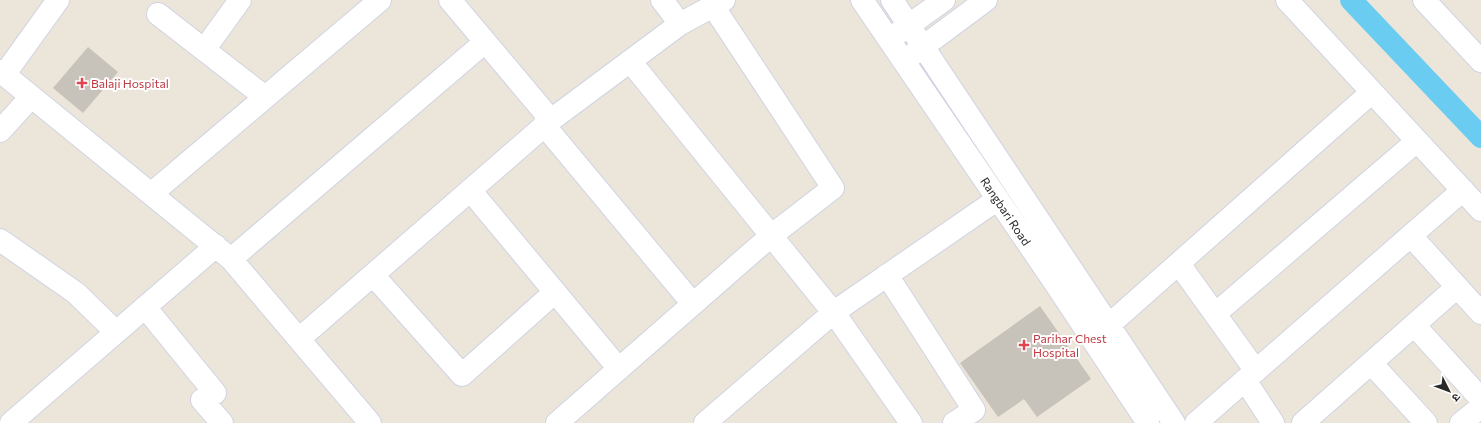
<svg xmlns="http://www.w3.org/2000/svg" width="1481" height="423" font-family="Commissioner,'Noto Sans Devanagari',sans-serif">
  <rect width="100%" height="100%" fill="#ece5da"/>
  <g fill="none" stroke-linecap="round" stroke-linejoin="round">
    <!-- canal -->
    <path stroke="#6accf1" stroke-width="22" d="M 1351,0 L 1481,137"/>
  </g>
  <!-- building -->
  <path fill="#c7c2ba" d="M 88,47 L 118,72 L 83,113 L 53,88 Z
    M 1040,306 L 1091,379 L 1037,417 L 1024,399 L 998,417 L 960,363 Z"/>
  <g fill="none" stroke-linecap="round" stroke-linejoin="round">
    <defs>
      <path id="minor" d="M 450,0 L 551,120
        M 662,0 L 680,24
        M 862,0 L 1055,283 L 1148,423
        M 892,0 L 1174,423
        M 1287,0 L 1481,210
        M 1424,0 L 1481,61
        M 158,14 L 265,97
        M 898,33 L 944,0
        M 204,50 L 240,0
        M 912,55 L 986,0
        M 630,61 L 837,317 L 911,423
        M 0,71 L 231,259 L 370,423
        M 4,75 L 58,0
        M 544,125 L 693,304
        M 0,131 L 31,97
        M 470,190 L 619,369
        M 151,194 L 380,0
        M 1411,236 L 1481,313
        M 0,240 L 76,293 L 116,332
        M 231,259 L 485,42
        M 1179,264 L 1256,371
        M 373,275 L 462,375 L 555,292
        M 887,275 L 974,410 L 954,423
        M 145,307 L 215,393 L 202,400 L 222,423
        M 1215,314 L 1417,141
        M 1109,325 L 1372,92
        M 1414,325 L 1481,399
        M 299,339 L 551,120 L 680,24 L 724,0
        M 1371,363 L 1426,423
        M 1245,380 L 1273,423
        M 11,423 L 216,246
        M 557,423 L 772,235 L 833,188 L 713,6
        M 705,423 L 834,312 L 998,199
        M 1196,423 L 1463,190
        M 1303,423 L 1457,287
        M 1461,423 L 1481,407"/>
    </defs>
    <!-- minor casing -->
    <use href="#minor" stroke="#d0d3e3" stroke-width="24"/>
    <!-- minor -->
    <use href="#minor" stroke="#fff" stroke-width="22"/>
  </g>
  <!-- markers -->
  <g fill="#e0444e" stroke="#fff" stroke-width="1.5">
    <path d="M80 77h4v4h4v4h-4v4h-4v-4h-4v-4h4z"/>
    <path d="M1022 339h4v4h4v4h-4v4h-4v-4h-4v-4h4z"/>
  </g>
  <g text-anchor="middle" dominant-baseline="central" stroke-width="4" stroke-linejoin="round" paint-order="stroke">
    <!-- health labels -->
    <g font-size="12" fill="#be3a42" stroke="#fff" text-anchor="start">
      <text x="91" y="83">Balaji Hospital</text>
      <text x="1033" y="338">Parihar Chest<tspan x="1033" dy="14">Hospital</tspan></text>
    </g>
    <!-- street labels -->
    <g font-size="12" fill="#292929" stroke="#fff">
      <text transform="translate(1006 211) rotate(56)">Rangbari Road</text>
    </g>
  </g>
  <!-- north arrow -->
  <g transform="translate(1449 391) rotate(132)" stroke="#ffffff" stroke-width="3" paint-order="stroke">
  <path d="M0-3L7 15L0 10L-7 15Z" fill="#292929"/>
  <text y="-6" font-size="11" font-weight="bold" text-anchor="middle" fill="#292929">उ</text>
  </g>
</svg>
